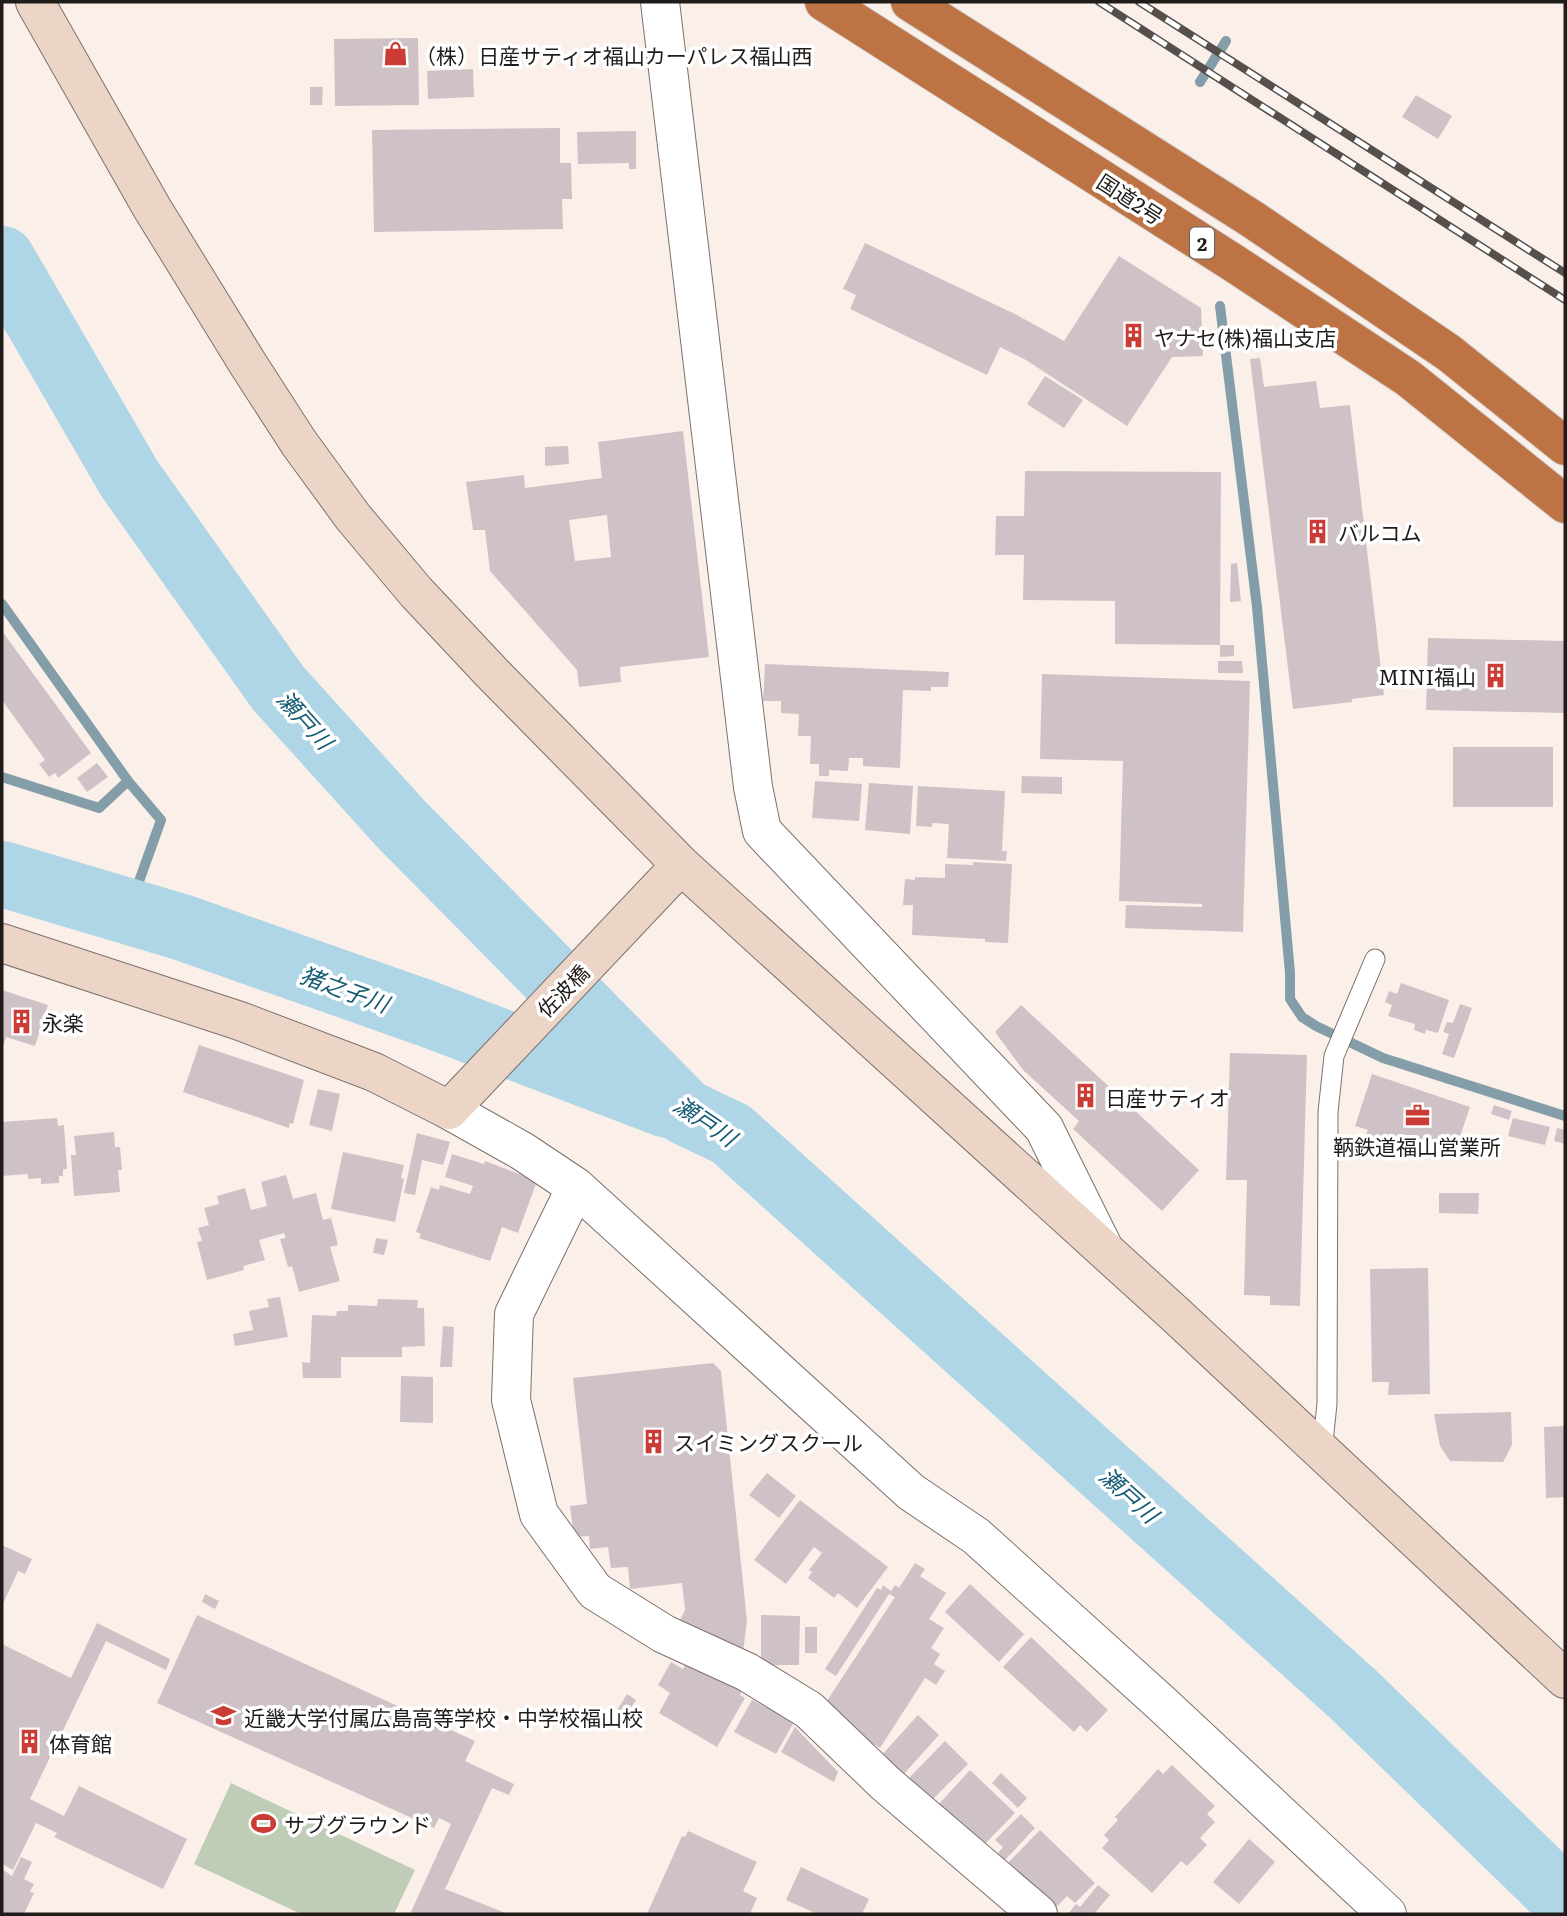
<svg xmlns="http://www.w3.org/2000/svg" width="1567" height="1916" font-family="Literata,'Noto Sans JP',serif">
  <rect width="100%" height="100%" fill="#fbf0e9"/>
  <!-- green -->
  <path fill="#bfccb6" d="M 231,1783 L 415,1870 L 394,1914 L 301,1914 L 194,1864 Z"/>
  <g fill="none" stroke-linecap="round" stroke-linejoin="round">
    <!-- stream -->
    <path stroke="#839ea8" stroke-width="10" d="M 1200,82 L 1226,41
      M 1220,306 L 1257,607 L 1290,973 L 1290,999 L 1302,1017 L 1316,1026 L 1383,1058 L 1565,1116
      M 2,604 L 128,781 L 161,820 L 128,912
      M 2,777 L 99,808 L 128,781"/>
    <!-- river -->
    <path stroke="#aed6e6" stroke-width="66" d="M 2,259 L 129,478 L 278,688 L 401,824 L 685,1112 L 731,1134 L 1354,1695 L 1565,1900
      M 2,874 L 181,927 L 428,1014 L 667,1105"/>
  </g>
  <!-- building -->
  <path fill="#cec2c7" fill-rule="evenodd" d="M 418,38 L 419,105 L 335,106 L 334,39 Z
    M 473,69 L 474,97 L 428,99 L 427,71 Z
    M 310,87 L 323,87 L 322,105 L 310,105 Z
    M 1416,95 L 1452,116 L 1438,139 L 1402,117 Z
    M 560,128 L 560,163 L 571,163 L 572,199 L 562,199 L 563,229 L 374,232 L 372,130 Z
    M 636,131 L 636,169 L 629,169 L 629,163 L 578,164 L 577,132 Z
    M 865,243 L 1015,314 L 1064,341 L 1119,256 L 1201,308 L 1203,356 L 1172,357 L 1127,426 L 1026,360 L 1000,347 L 987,375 L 850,309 L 856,295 L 843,289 Z
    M 1260,358 L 1264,387 L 1316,381 L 1320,408 L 1350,405 L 1384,695 L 1352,699 L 1352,702 L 1293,709 L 1250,359 Z
    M 1045,376 L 1083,400 L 1064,428 L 1027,404 Z
    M 683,431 L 709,657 L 620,667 L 621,682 L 579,687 L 577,670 L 490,571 L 485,530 L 473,530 L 466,482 L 524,475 L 525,488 L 602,478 L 598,442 ZM 607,515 L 611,557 L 575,561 L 569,520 Z
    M 568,446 L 569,464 L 545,466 L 545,447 Z
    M 1025,471 L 1221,472 L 1220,645 L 1115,644 L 1115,601 L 1023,600 L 1024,555 L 995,555 L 996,516 L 1024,516 Z
    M 1237,563 L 1241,601 L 1230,602 L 1231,564 Z
    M 2,631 L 91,753 L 58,778 L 55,773 L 49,777 L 39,764 L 45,760 L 2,700 Z
    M 1428,638 L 1565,641 L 1565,713 L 1426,710 Z
    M 1220,645 L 1234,645 L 1234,656 L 1220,657 Z
    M 1218,661 L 1242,661 L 1243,673 L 1218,673 Z
    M 765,664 L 949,672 L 948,687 L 931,687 L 931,691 L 903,690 L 900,768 L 863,766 L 863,758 L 849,758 L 848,771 L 829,770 L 829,776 L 819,776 L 819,764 L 810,764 L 811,736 L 798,736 L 799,714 L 781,713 L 781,701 L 763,701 Z
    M 1042,674 L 1250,681 L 1243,932 L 1125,928 L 1126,905 L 1202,907 L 1202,904 L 1119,901 L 1123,761 L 1040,759 Z
    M 1453,747 L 1553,747 L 1553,807 L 1453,807 Z
    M 97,763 L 108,777 L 87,792 L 77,778 Z
    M 1022,776 L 1062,777 L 1062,794 L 1021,793 Z
    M 815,781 L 862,784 L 859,821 L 812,818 Z
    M 869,783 L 913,786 L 910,834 L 865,830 Z
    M 918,786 L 1005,791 L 1002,851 L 1007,851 L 1006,861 L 947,858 L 949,824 L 932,823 L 932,827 L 916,826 Z
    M 973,862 L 1012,864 L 1008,943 L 985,942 L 985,939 L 912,935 L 913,905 L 903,905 L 905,879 L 915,880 L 915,877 L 945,878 L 945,864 L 973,865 Z
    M 1401,983 L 1449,1000 L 1438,1033 L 1426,1030 L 1425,1034 L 1414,1030 L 1415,1024 L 1388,1016 L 1392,1005 L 1385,1002 L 1389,991 L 1397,994 Z
    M 2,990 L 48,1005 L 35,1046 L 6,1037 L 2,1050 Z
    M 1460,1004 L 1472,1008 L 1454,1058 L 1442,1054 L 1449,1034 L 1443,1032 L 1447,1022 L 1453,1023 Z
    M 1021,1005 L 1199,1170 L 1162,1211 L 1073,1129 L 1079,1121 L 1023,1070 L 995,1032 Z
    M 199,1045 L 304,1080 L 293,1124 L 290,1123 L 289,1128 L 183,1092 Z
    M 1230,1053 L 1307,1055 L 1300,1306 L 1270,1305 L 1270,1296 L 1244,1295 L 1247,1180 L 1226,1180 Z
    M 1372,1074 L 1470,1107 L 1453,1157 L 1403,1141 L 1401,1147 L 1366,1135 L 1368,1130 L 1355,1126 Z
    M 318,1089 L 340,1094 L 332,1131 L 309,1125 Z
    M 1494,1105 L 1512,1111 L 1509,1120 L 1491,1114 Z
    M 57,1118 L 58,1126 L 64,1125 L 67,1169 L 63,1169 L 63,1176 L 59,1176 L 59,1183 L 41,1184 L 41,1178 L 28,1179 L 28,1174 L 2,1176 L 2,1122 Z
    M 1513,1118 L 1550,1127 L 1545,1145 L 1508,1136 Z
    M 1557,1128 L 1565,1130 L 1565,1144 L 1554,1141 Z
    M 114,1132 L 115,1147 L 120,1147 L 122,1170 L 118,1170 L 120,1192 L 74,1196 L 71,1155 L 76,1155 L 74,1136 Z
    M 417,1133 L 450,1142 L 443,1165 L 422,1160 L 415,1195 L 404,1193 Z
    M 343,1152 L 404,1165 L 401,1178 L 404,1179 L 395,1222 L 331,1209 Z
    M 452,1154 L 484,1164 L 485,1161 L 537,1181 L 518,1233 L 502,1227 L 490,1261 L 419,1238 L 421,1234 L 416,1232 L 431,1187 L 439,1190 L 440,1185 L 470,1194 L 473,1186 L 445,1177 Z
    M 286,1175 L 293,1199 L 316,1193 L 323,1220 L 331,1218 L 338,1245 L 330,1247 L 340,1281 L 299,1292 L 292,1266 L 288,1267 L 280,1239 L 286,1238 L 284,1233 L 259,1240 L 265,1260 L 243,1266 L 244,1270 L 207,1280 L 197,1242 L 202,1241 L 198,1228 L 209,1225 L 204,1208 L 219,1204 L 217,1196 L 245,1188 L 251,1210 L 267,1206 L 261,1182 Z
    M 1439,1193 L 1479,1193 L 1478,1214 L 1439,1213 Z
    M 376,1238 L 388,1240 L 384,1255 L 373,1253 Z
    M 1428,1268 L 1430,1394 L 1388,1395 L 1389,1382 L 1372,1382 L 1370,1269 Z
    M 280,1297 L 288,1337 L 235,1346 L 233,1334 L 253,1330 L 249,1311 L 269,1307 L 267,1299 Z
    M 378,1299 L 418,1300 L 417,1308 L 424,1308 L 425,1346 L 402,1347 L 402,1357 L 341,1357 L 341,1378 L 303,1378 L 302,1362 L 310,1363 L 312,1315 L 336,1316 L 337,1311 L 348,1311 L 348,1305 L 377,1306 Z
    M 443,1326 L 454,1327 L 452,1367 L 440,1367 Z
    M 713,1363 L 721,1371 L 747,1621 L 743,1652 L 679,1622 L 685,1610 L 682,1583 L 630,1589 L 628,1567 L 611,1568 L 608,1547 L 590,1549 L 589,1536 L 574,1537 L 570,1506 L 587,1504 L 573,1378 Z
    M 401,1376 L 433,1377 L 433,1423 L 400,1422 Z
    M 1511,1412 L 1512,1445 L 1503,1462 L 1450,1461 L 1440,1446 L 1434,1414 Z
    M 1565,1426 L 1565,1497 L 1546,1498 L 1544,1427 Z
    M 767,1473 L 796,1496 L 779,1518 L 749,1495 Z
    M 800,1500 L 888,1567 L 857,1608 L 838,1593 L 834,1598 L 808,1578 L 812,1572 L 809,1570 L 822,1553 L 814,1547 L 786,1584 L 754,1560 Z
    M 2,1545 L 32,1559 L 25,1574 L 18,1571 L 2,1606 Z
    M 915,1563 L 925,1569 L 920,1576 L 946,1593 L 929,1619 L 944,1628 L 931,1648 L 940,1654 L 934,1664 L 945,1671 L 936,1685 L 925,1678 L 880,1748 L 821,1710 L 895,1597 L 889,1594 L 836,1676 L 825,1669 L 877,1588 L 881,1590 L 883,1585 L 891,1591 L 895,1585 L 899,1588 Z
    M 970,1584 L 1024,1634 L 999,1662 L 945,1612 Z
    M 205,1594 L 219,1601 L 215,1609 L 202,1602 Z
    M 197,1615 L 475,1741 L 465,1761 L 514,1784 L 509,1795 L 492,1788 L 445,1889 L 508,1914 L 410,1914 L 451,1824 L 439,1818 L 434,1828 L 157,1703 Z
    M 761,1615 L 800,1616 L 799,1665 L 761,1665 Z
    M 97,1623 L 170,1659 L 166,1670 L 106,1641 L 30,1799 L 64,1816 L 79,1786 L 187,1839 L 163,1889 L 54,1837 L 57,1833 L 36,1823 L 13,1870 L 2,1864 L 2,1644 L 71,1678 Z
    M 805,1627 L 817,1627 L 817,1653 L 805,1653 Z
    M 1031,1637 L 1108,1710 L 1087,1732 L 1080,1725 L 1074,1732 L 1003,1667 Z
    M 671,1662 L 683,1669 L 686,1663 L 710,1677 L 712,1673 L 742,1690 L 740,1695 L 745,1698 L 717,1747 L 659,1713 L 670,1693 L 658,1685 Z
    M 627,1694 L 636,1700 L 620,1727 L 610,1722 Z
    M 752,1700 L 794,1722 L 776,1754 L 734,1732 Z
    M 918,1715 L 939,1735 L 902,1776 L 880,1757 Z
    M 795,1727 L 838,1772 L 834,1782 L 781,1752 Z
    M 945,1741 L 968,1764 L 929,1803 L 906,1781 Z
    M 1172,1765 L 1215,1806 L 1207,1814 L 1215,1822 L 1200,1838 L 1207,1845 L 1187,1866 L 1181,1861 L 1152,1893 L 1102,1848 L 1109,1840 L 1104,1835 L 1118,1820 L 1115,1817 L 1158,1769 L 1163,1774 Z
    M 970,1770 L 1015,1813 L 978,1851 L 938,1805 Z
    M 1001,1773 L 1027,1798 L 1018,1808 L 992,1783 Z
    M 1021,1814 L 1035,1828 L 1005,1860 L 998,1853 L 1003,1847 L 995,1840 Z
    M 1040,1830 L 1095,1883 L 1075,1903 L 1067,1896 L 1050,1914 L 1002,1869 Z
    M 688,1831 L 757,1862 L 743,1891 L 757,1898 L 750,1914 L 647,1914 L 682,1836 L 685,1837 Z
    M 1249,1839 L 1275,1862 L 1239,1904 L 1213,1882 Z
    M 21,1857 L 32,1862 L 24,1879 L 34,1884 L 30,1892 L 34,1893 L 24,1914 L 2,1914 L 2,1869 L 12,1876 Z
    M 801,1867 L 869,1899 L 862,1914 L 817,1914 L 786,1900 Z
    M 1098,1885 L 1110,1895 L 1094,1914 L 1068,1914 L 1076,1904 L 1080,1907 Z"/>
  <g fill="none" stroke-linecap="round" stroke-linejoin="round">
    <defs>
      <path id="lane" d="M 1322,1451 L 1327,1404 L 1328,1112 L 1334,1056 L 1375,959"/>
      <path id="street" d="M 660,2 L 753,787 L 762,831 L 1044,1128 L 1104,1249
        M 449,1110 L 522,1151 L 576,1187 L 911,1492 L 976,1536 L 1161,1703 L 1387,1914
        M 576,1187 L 514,1314 L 511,1400 L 539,1514 L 595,1591 L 664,1634 L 747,1672 L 809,1710 L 885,1783 L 1038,1914"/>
      <path id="secondary" d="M 35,2 L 152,208 L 248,364 L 299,443 L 353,517 L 416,592 L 492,673 L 681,865 L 1176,1315 L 1565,1679
        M 2,943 L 240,1021 L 374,1072 L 449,1110 L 681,865"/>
      <path id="highway" d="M 824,2 L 1232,262 L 1408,378 L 1565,504
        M 910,2 L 1252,219 L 1449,353 L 1565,446"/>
    </defs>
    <!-- lane casing -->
    <use href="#lane" stroke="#7b716c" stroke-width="21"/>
    <!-- street casing -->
    <use href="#street" stroke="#7b716c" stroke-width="40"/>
    <!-- secondary casing -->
    <use href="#secondary" stroke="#7b716c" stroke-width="40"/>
    <!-- highway casing -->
    <use href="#highway" stroke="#d2d2d1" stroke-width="40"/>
    <!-- lane -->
    <use href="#lane" stroke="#fff" stroke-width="19"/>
    <!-- street -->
    <use href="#street" stroke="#fff" stroke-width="38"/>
    <!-- secondary -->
    <use href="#secondary" stroke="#ecd5c7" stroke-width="38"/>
    <!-- highway -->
    <use href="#highway" stroke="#be7345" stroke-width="38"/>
    <defs>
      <path id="rail" d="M 1099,2 L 1565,300
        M 1139,2 L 1565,273"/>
    </defs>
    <!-- rail casing -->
    <use href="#rail" stroke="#56504c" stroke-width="8"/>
    <!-- rail -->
    <use href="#rail" stroke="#fff" stroke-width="5" stroke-dasharray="16" stroke-linecap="butt"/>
  </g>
  <!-- icons -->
  <defs>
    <symbol id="shop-bare" viewBox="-9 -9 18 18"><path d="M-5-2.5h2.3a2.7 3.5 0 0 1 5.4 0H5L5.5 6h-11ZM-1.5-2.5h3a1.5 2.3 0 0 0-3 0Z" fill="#ca3c35" stroke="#fff" stroke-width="2.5" paint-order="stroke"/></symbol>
    <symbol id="building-bare" viewBox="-9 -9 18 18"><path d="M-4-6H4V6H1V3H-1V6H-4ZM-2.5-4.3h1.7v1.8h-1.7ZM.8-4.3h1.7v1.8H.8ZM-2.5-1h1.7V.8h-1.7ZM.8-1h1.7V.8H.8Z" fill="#ca3c35" stroke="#fff" stroke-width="2.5" paint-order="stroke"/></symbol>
    <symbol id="office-bare" viewBox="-9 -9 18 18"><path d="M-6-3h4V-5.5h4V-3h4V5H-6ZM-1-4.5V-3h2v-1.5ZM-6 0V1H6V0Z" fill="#ca3c35" stroke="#fff" stroke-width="2.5" paint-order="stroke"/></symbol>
    <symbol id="school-bare" viewBox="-9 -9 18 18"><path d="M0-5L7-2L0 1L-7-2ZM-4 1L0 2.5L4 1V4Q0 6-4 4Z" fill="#ca3c35" stroke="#fff" stroke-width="2.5" paint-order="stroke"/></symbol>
    <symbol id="stadium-bare" viewBox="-9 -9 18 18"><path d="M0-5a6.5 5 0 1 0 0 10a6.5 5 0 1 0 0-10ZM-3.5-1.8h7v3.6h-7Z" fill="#ca3c35" stroke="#fff" stroke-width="2.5" paint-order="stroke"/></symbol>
  </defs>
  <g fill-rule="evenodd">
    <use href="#shop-bare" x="378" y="36" width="35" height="35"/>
    <use href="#building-bare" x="1116" y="318" width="35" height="35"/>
    <use href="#building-bare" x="1300" y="514" width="35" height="35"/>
    <use href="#building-bare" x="1478" y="658" width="35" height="35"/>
    <use href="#building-bare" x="4" y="1004" width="35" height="35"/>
    <use href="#building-bare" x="1068" y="1078" width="35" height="35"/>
    <use href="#office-bare" x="1400" y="1098" width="35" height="35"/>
    <use href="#building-bare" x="636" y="1424" width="35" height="35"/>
    <use href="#school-bare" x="206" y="1698" width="35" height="35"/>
    <use href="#building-bare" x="12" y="1724" width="35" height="35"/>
    <use href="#stadium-bare" x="246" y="1806" width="35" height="35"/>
  </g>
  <g text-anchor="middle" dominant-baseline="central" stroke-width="7" stroke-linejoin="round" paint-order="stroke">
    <!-- shield labels -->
    <rect fill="#fff" stroke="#63605e" stroke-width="2" x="1190" y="227.5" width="24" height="31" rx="5"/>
    <g font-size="19" font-weight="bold" fill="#201c19">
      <text x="1202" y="243">2</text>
    </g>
    <!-- poi labels -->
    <g font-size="21" fill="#201c19" stroke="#fff" text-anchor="start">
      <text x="415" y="54">（株）日産サティオ福山カーパレス福山西</text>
      <text x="1154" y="336">ヤナセ(株)福山支店</text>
      <text x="1338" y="531">バルコム</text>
      <text x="1476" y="675" text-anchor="end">MINI福山</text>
      <text x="42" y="1021">永楽</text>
      <text x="1105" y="1096">日産サティオ</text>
      <text x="1417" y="1145" text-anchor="middle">鞆鉄道福山営業所</text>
      <text x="674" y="1441">スイミングスクール</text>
      <text x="244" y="1716">近畿大学付属広島高等学校・中学校福山校</text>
      <text x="49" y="1742">体育館</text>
      <text x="284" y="1823">サブグラウンド</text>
    </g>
    <!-- street labels -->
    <g font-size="21" fill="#201c19" stroke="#fff">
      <text transform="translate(1131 198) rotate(33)">国道2号</text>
      <text transform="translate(562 990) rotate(-46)">佐波橋</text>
    </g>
    <!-- water labels -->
    <g font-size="23" font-style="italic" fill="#135b74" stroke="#fff">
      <text transform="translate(306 719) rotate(48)">瀬戸川</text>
      <text transform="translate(345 988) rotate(20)">猪之子川</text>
      <text transform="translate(706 1120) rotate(34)">瀬戸川</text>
      <text transform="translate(1130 1494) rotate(42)">瀬戸川</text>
    </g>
  </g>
  <!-- border -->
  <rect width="1567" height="1916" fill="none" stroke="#201c19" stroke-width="7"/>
</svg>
